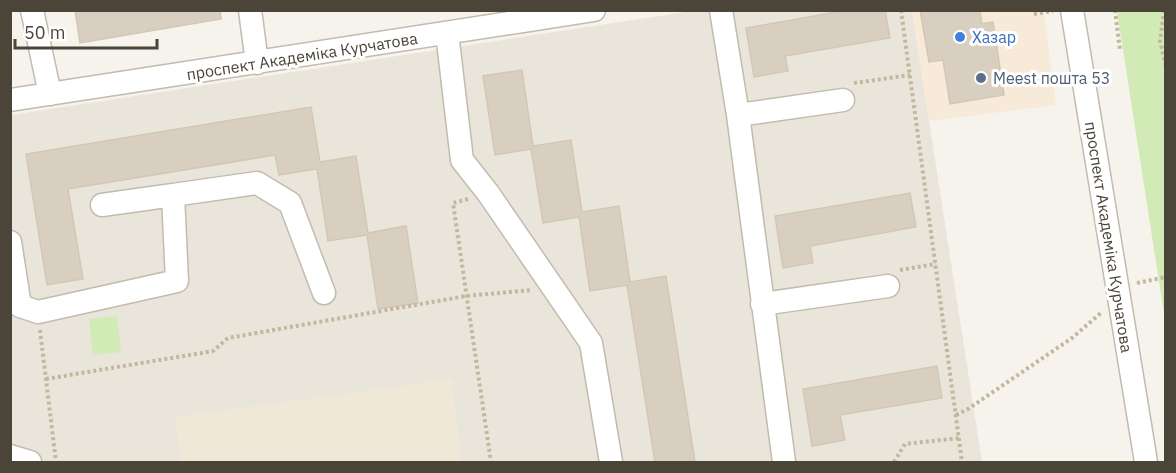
<svg xmlns="http://www.w3.org/2000/svg" width="1176" height="473" font-family="'IBM Plex Sans',sans-serif">
  <rect width="100%" height="100%" fill="#f6f3ec"/>
  <!-- residential -->
  <path fill="#eae5da" d="M 692,11 L 912,11 L 982,462 L 11,462 L 11,115 Z"/>
  <!-- commercial -->
  <path fill="#f7ead8" d="M 912,11 L 1044,11 L 1056,105 L 929,121 Z"/>
  <!-- education -->
  <path fill="#efe8d6" d="M 452,379 L 461,462 L 181,462 L 175,417 Z"/>
  <!-- green -->
  <path fill="#d2eab5" d="M 1117,11 L 1165,11 L 1165,320 Z
    M 117,316 L 121,352 L 93,355 L 89,319 Z"/>
  <!-- building -->
  <path fill="#d8cfc1" stroke="#d3c7b4" stroke-width="1.5" d="M 75,10 L 220,10 L 221,19 L 80,43 Z
    M 848,10 L 885,10 L 890,38 L 785,56 L 788,71 L 754,77 L 746,28 Z
    M 920,10 L 980,10 L 982,24 L 993,22 L 1004,95 L 950,104 L 943,60 L 929,62 Z
    M 522,70 L 533,146 L 571,140 L 582,212 L 619,206 L 630,282 L 666,276 L 695,462 L 655,462 L 627,285 L 590,291 L 579,217 L 543,223 L 531,149 L 495,155 L 483,76 Z
    M 311,107 L 320,162 L 356,156 L 368,233 L 406,226 L 418,303 L 378,309 L 367,235 L 328,241 L 317,169 L 279,175 L 275,155 L 68,189 L 83,279 L 47,285 L 26,154 Z
    M 910,193 L 916,227 L 810,246 L 813,263 L 783,268 L 775,216 Z
    M 937,366 L 942,398 L 840,415 L 845,440 L 812,446 L 803,389 Z"/>
  <g fill="none" stroke-linecap="round" stroke-linejoin="round">
    <defs>
      <path id="minor" d="M 32,10 L 50,94
        M 250,10 L 257,63
        M 721,10 L 738,115 L 784,462
        M 1072,10 L 1146,462
        M 447,33 L 462,160 L 488,193 L 591,343 L 611,462
        M 10,100 L 594,10
        M 738,115 L 843,100
        M 173,195 L 257,183 L 290,203 L 324,293
        M 10,242 L 20,306 L 38,312 L 177,281 L 173,195 L 102,205
        M 762,304 L 888,286
        M 10,456 L 30,462"/>
    </defs>
    <!-- minor casing -->
    <use href="#minor" stroke="#c2bbae" stroke-width="25"/>
    <!-- path -->
    <path stroke="#c4b79f" stroke-width="4" stroke-dasharray="3 3" stroke-linecap="butt" d="M 901,10 L 962,462
      M 1115,10 L 1120,50
      M 1164,10 L 1160,41 L 1166,67
      M 1034,14 L 1053,11
      M 854,83 L 910,75
      M 468,199 L 453,203 L 491,462
      M 900,270 L 936,264
      M 1137,283 L 1166,277
      M 40,330 L 56,462
      M 46,379 L 213,351 L 228,338 L 466,296 L 532,290
      M 956,415 L 968,409 L 1072,338 L 1102,312
      M 894,462 L 905,444 L 959,438"/>
    <!-- minor -->
    <use href="#minor" stroke="#fff" stroke-width="22"/>
  </g>
  <!-- markers -->
  <circle fill="#3f7fe0" stroke="#fff" stroke-width="2" cx="960" cy="37" r="6"/>
  <circle fill="#5c6f8a" stroke="#fff" stroke-width="2" cx="981" cy="78" r="6"/>
  <g text-anchor="middle" dominant-baseline="central" stroke-width="6" stroke-linejoin="round" paint-order="stroke">
    <!-- shop labels -->
    <g font-size="16" fill="#366cbe" stroke="#fff" text-anchor="start">
      <text x="972" y="37">Хазар</text>
    </g>
    <!-- street labels -->
    <g font-size="16" fill="#4b4439" stroke="#fff">
      <text transform="translate(302 56) rotate(-9)">проспект Академіка Курчатова</text>
      <text transform="translate(1109 237) rotate(81)">проспект Академіка Курчатова</text>
    </g>
    <!-- service labels -->
    <g font-size="16" fill="#4e5e75" stroke="#fff" text-anchor="start">
      <text x="993" y="78">Meest пошта 53</text>
    </g>
  </g>
  <!-- border -->
  <rect width="1176" height="473" fill="none" stroke="#4b4439" stroke-width="24"/>
  <!-- scale -->
  <path d="M15 39v9h142v-9" fill="none" stroke="#4b4439" stroke-width="3"/>
  <text x="24" y="39" font-size="18" fill="#4b4439" stroke="#ffffff" stroke-width="4.5" paint-order="stroke">50 m</text>
</svg>
